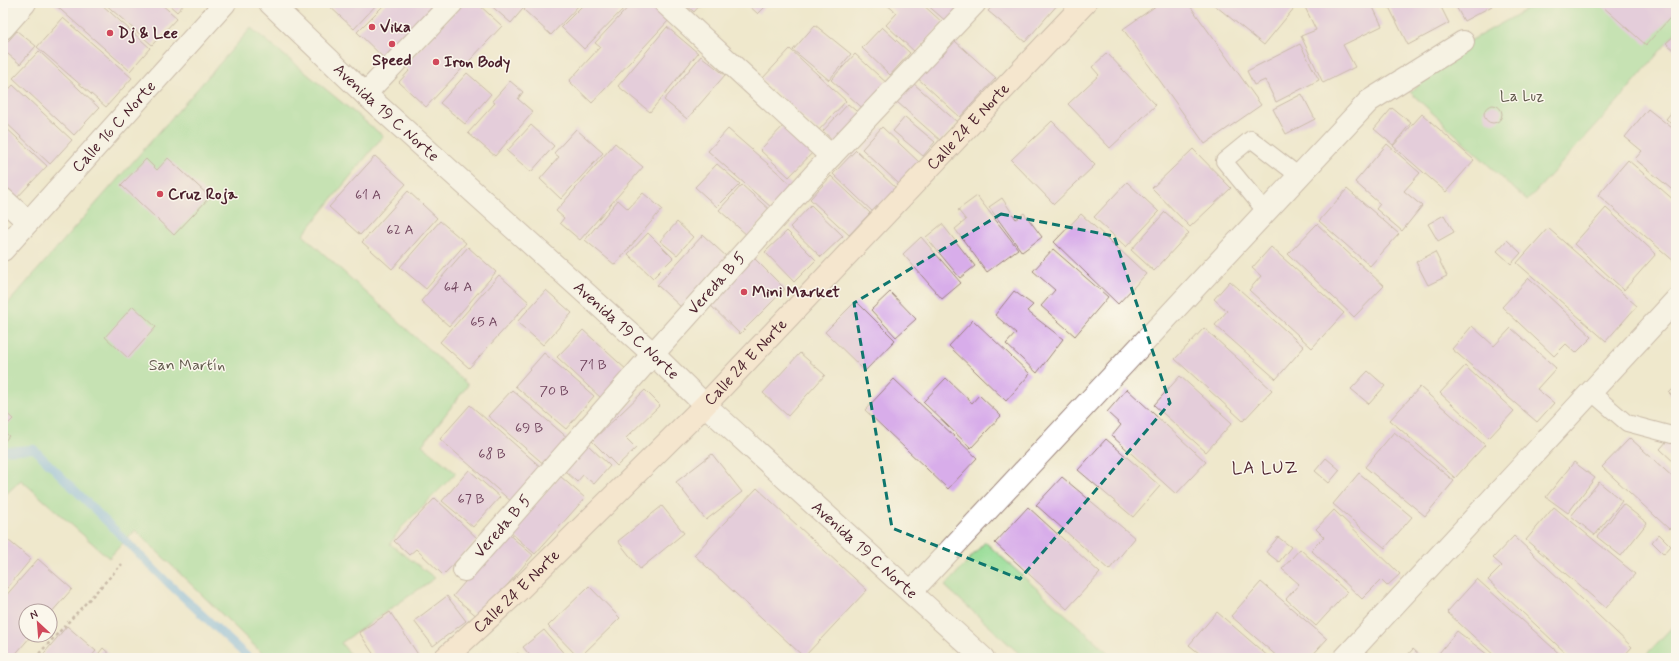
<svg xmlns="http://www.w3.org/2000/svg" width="1679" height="661" font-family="Mynerve,sans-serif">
  <rect width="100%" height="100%" fill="#fbf7ec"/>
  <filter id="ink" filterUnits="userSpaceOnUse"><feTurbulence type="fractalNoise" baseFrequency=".025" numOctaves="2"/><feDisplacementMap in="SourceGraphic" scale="8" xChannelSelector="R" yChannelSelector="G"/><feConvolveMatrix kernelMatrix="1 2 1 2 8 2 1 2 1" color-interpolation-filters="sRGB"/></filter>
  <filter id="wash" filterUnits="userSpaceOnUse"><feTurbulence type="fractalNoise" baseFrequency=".012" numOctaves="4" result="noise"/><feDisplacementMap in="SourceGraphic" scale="16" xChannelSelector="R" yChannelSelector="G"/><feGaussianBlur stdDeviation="0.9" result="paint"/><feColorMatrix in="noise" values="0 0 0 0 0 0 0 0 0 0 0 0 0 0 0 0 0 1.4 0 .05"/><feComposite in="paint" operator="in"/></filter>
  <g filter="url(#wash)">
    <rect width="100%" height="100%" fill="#efe8cc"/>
    <!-- green -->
    <path fill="#95dc95" stroke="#707e60" d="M 1538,3 L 1676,3 L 1676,32 L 1618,101 L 1527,201 L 1410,92 L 1440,69 L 1434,61 Z
      M 251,28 L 383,136 L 303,235 L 468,385 L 422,445 L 456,473 L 401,528 L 390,544 L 435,578 L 341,643 L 353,658 L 267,658 L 135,530 L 109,558 L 21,480 L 3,497 L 3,309 Z
      M 985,542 L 1114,658 L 1024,658 L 945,586 Z
      M 1676,623 L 1676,658 L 1643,658 Z"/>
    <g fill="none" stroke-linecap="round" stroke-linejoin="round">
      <!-- stream -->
      <path stroke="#76b5e9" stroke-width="8" d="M 3,451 L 34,449 L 169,584 L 249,658"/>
    </g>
    <g id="blocks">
      <!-- building -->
      <path fill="#d8adea" d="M 53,3 L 100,3 L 150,48 L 130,71 Z
        M 104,3 L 160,3 L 177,18 L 152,45 Z
        M 167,3 L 185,3 L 177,12 Z
        M 330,3 L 378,3 L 354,29 L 328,5 Z
        M 386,3 L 444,3 L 387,61 L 357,32 Z
        M 463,3 L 477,3 L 502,26 L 426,107 L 399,82 L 409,71 L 404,66 Z
        M 488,3 L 528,3 L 511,23 Z
        M 530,3 L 581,3 L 551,35 L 524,10 Z
        M 585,3 L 629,3 L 584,49 L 561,27 Z
        M 632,3 L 650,3 L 669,20 L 592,103 L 569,81 L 600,47 L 595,43 Z
        M 684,3 L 702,3 L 694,12 Z
        M 746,3 L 769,3 L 758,14 Z
        M 889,3 L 921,3 L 943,23 L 915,52 L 886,25 L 897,13 L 887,5 Z
        M 925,3 L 966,3 L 948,23 Z
        M 995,3 L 1059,3 L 1025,42 L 988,11 Z
        M 1160,3 L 1188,3 L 1261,105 L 1205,144 L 1123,29 Z
        M 1212,3 L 1290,3 L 1295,7 L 1264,45 Z
        M 1303,3 L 1371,3 L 1382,26 L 1343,45 L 1355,67 L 1323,83 L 1301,36 L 1316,30 Z
        M 1387,3 L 1439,3 L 1449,23 L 1408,45 Z
        M 1454,3 L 1491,3 L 1492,6 L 1464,21 Z
        M 1604,3 L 1676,3 L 1676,11 L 1646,45 L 1601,5 Z
        M 63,18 L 132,78 L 106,107 L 37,47 Z
        M 815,25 L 851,54 L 829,80 L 793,50 Z
        M 667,27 L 698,53 L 650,112 L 618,86 Z
        M 882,27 L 910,53 L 890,75 L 862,48 Z
        M 17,31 L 36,46 L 20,64 L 3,50 L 3,47 Z
        M 1676,34 L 1676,52 L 1666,43 Z
        M 955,41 L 996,78 L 960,117 L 913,74 L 936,49 L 943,55 Z
        M 1300,44 L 1319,80 L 1276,102 L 1265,80 L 1254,85 L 1247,71 Z
        M 790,49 L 846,101 L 818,131 L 762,79 Z
        M 39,51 L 99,108 L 74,135 L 13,78 Z
        M 1107,53 L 1156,105 L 1110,148 L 1068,104 L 1099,75 L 1092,67 Z
        M 855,54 L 890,86 L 867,112 L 831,80 Z
        M 701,56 L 725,75 L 687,119 L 664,100 Z
        M 467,73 L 491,94 L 465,124 L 440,103 Z
        M 510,81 L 523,92 L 518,99 L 533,112 L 495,156 L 468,133 L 495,103 L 492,101 Z
        M 913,83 L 957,122 L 941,141 L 897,102 Z
        M 13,85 L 72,140 L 50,164 L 3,120 L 3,96 Z
        M 1302,94 L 1315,119 L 1286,134 L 1273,109 Z
        M 848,104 L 863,117 L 838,145 L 823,131 Z
        M1484 114a9 9 0 1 1 18 0a9 9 0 1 1-18 0Z
        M 1676,107 L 1676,127 L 1666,119 Z
        M 1392,108 L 1411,123 L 1393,145 L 1374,129 Z
        M 1648,109 L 1676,131 L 1676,193 L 1635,159 L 1642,151 L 1625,137 Z
        M 1422,114 L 1474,160 L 1446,192 L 1393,146 Z
        M 905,117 L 935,142 L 923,156 L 893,131 Z
        M 788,121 L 817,148 L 789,177 L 760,150 Z
        M 1052,121 L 1095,165 L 1054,204 L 1011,160 Z
        M 3,125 L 47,166 L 14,201 L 3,191 Z
        M 531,125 L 554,146 L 531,172 L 507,151 Z
        M 882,127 L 920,163 L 900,185 L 862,149 Z
        M 576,129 L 603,153 L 561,199 L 540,179 L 559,157 L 554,153 Z
        M 728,129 L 792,185 L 772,208 L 708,151 Z
        M 615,143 L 643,167 L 580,240 L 560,223 L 564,218 L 556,211 Z
        M 1387,144 L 1420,173 L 1404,191 L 1422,206 L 1402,231 L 1376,209 L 1380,204 L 1355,182 Z
        M 1193,149 L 1231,188 L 1190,227 L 1152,188 Z
        M 856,150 L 898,190 L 875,214 L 833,174 Z
        M 375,156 L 406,184 L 360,235 L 329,207 Z
        M 168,158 L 210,197 L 174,235 L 121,185 L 146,159 L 157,170 Z
        M 1628,160 L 1676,202 L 1676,263 L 1598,195 Z
        M 717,164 L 740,184 L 717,207 L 695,187 Z
        M 831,176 L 870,213 L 849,235 L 810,199 Z
        M 1127,182 L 1159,212 L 1126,247 L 1094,217 Z
        M 742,185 L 771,211 L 748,236 L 719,210 Z
        M 1347,189 L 1399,234 L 1370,266 L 1319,221 Z
        M 408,191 L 437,218 L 392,269 L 362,242 Z
        M 643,193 L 662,209 L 615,265 L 585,240 L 618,200 L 628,209 Z
        M 977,196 L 1018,249 L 987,272 L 955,229 L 966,220 L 958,210 Z
        M 1002,198 L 1016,219 L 1024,213 L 1042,237 L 1022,252 L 989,207 Z
        M 811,205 L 843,236 L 821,257 L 790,227 Z
        M 1606,208 L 1656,254 L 1624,290 L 1574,244 Z
        M 1165,212 L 1189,233 L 1154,271 L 1131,250 Z
        M 1081,214 L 1146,274 L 1118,304 L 1054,242 Z
        M 1444,215 L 1454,232 L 1438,241 L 1428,224 Z
        M 440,221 L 466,243 L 426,289 L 400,267 Z
        M 677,222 L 693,237 L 677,255 L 660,241 Z
        M 942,224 L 975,266 L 960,278 L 926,237 Z
        M 1317,224 L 1384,286 L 1354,317 L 1288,254 Z
        M 1548,228 L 1637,306 L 1606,341 L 1517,263 Z
        M 787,231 L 816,260 L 794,282 L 765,252 Z
        M 648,233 L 673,258 L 653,278 L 628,254 Z
        M 703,235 L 727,257 L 681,307 L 657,285 Z
        M 921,237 L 961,283 L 942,299 L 903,254 Z
        M 1507,240 L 1521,253 L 1511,264 L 1497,251 Z
        M 468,247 L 496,272 L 449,326 L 421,301 Z
        M 1271,247 L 1344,313 L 1312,348 L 1249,290 L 1261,276 L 1252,268 Z
        M 1053,249 L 1108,297 L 1075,336 L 1041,306 L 1055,290 L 1033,271 Z
        M 1435,252 L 1447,276 L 1428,285 L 1416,262 Z
        M 749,253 L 785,289 L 740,334 L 704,299 Z
        M 499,275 L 529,302 L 469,368 L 440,342 Z
        M 1529,278 L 1592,337 L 1576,353 L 1566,344 L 1554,356 L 1502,307 Z
        M 1230,281 L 1304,347 L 1276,379 L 1215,325 L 1227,311 L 1214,299 Z
        M 546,290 L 572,313 L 543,345 L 517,322 Z
        M 1014,291 L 1033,305 L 1027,311 L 1063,339 L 1037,373 L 1006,344 L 1016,333 L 995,315 Z
        M 890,292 L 916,319 L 896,337 L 871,310 Z
        M 856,301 L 895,340 L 865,371 L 825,332 Z
        M 133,306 L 156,327 L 128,358 L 105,337 Z
        M 973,320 L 1030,374 L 1006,401 L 949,346 Z
        M 1472,326 L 1494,346 L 1511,328 L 1556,368 L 1537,389 L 1554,403 L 1537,422 L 1452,349 Z
        M 1204,328 L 1272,390 L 1243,421 L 1175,359 Z
        M 583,330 L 629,372 L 602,399 L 557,357 Z
        M 544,353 L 594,396 L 566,429 L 515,386 Z
        M 800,353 L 825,375 L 788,416 L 763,393 Z
        M 1465,366 L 1514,411 L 1489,438 L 1440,393 Z
        M 1368,371 L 1385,386 L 1369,404 L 1351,389 Z
        M 1180,376 L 1232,423 L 1206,452 L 1154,405 Z
        M 946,378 L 972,403 L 979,395 L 1001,416 L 971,448 L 923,402 Z
        M 894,379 L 977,458 L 948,489 L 865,410 Z
        M 1676,386 L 1676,399 L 1669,393 Z
        M 1420,387 L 1485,445 L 1455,478 L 1390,420 Z
        M 1127,389 L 1206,462 L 1176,494 L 1112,436 L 1121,425 L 1107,412 Z
        M 512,390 L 569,439 L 546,466 L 488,416 Z
        M 645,390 L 660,405 L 626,438 L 636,448 L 617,466 L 592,441 Z
        M 470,405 L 543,469 L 513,503 L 440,439 Z
        M 3,410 L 13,419 L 3,429 Z
        M 3,431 L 9,436 L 3,443 Z
        M 1676,431 L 1676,464 L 1660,449 Z
        M 1394,432 L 1454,481 L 1425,516 L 1365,467 Z
        M 1630,438 L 1676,480 L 1676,522 L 1669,529 L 1602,467 Z
        M 1106,439 L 1160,486 L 1133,517 L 1078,470 Z
        M 588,445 L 610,466 L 594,484 L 583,475 L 577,482 L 565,471 Z
        M 712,454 L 742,492 L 706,520 L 676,482 Z
        M 1326,458 L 1340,470 L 1329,483 L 1315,471 Z
        M 1574,462 L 1595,478 L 1568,513 L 1546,497 Z
        M 469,470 L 500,497 L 473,527 L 442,501 Z
        M 1359,473 L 1412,517 L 1385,548 L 1333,504 Z
        M 560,476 L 585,498 L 535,554 L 510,532 Z
        M 1062,477 L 1135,538 L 1109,570 L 1036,505 Z
        M 1599,482 L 1622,501 L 1595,535 L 1571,516 Z
        M 757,488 L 867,590 L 804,657 L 694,555 Z
        M 435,498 L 478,539 L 443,575 L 416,549 L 409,555 L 394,541 Z
        M 1623,504 L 1647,523 L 1621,556 L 1597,537 Z
        M 662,506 L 684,533 L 640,569 L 618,541 Z
        M 1028,507 L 1100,573 L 1067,609 L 995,543 Z
        M 1554,507 L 1635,574 L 1606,608 L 1526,540 Z
        M 1334,510 L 1400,574 L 1387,586 L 1381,580 L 1362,599 L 1311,550 L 1324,537 L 1316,529 Z
        M 507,533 L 533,555 L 479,618 L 453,596 Z
        M 1659,534 L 1671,546 L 1664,554 L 1652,542 Z
        M 3,536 L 31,559 L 3,593 Z
        M 1514,536 L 1632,647 L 1622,658 L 1571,658 L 1488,580 L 1502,566 L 1493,558 Z
        M 1278,537 L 1291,547 L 1279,562 L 1266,552 Z
        M 1300,549 L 1347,592 L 1316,626 L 1286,599 L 1299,584 L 1282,569 Z
        M 38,559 L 72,589 L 50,614 L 50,611 L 26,611 L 26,635 L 32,635 L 12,658 L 3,658 L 3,599 Z
        M 1477,579 L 1564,658 L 1497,658 L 1447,612 Z
        M 1261,582 L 1327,639 L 1310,658 L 1279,658 L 1231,616 Z
        M 589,586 L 620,618 L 579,658 L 548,626 Z
        M 447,596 L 466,621 L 433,646 L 414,621 Z
        M 390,612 L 419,656 L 416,658 L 376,658 L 359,632 Z
        M 1217,612 L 1270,658 L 1205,658 L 1189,645 Z
        M 67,626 L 96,651 L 90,658 L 40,658 Z
        M 544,630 L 566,656 L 564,658 L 532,658 L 523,647 Z
        M 1457,631 L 1488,655 L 1485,658 L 1435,658 Z
        M 103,648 L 114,658 L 95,658 Z
        M 1413,649 L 1423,658 L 1405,658 Z
        M 518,653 L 522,658 L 511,658 Z"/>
    </g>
  </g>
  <g filter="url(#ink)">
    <use href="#blocks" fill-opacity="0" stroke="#9c847c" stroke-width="1"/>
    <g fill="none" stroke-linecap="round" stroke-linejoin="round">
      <defs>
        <path id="service" d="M 1266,212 L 1224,161 L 1251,139 L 1299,176
          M 1591,392 L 1627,423 L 1672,435"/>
        <g id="minor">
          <path id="s1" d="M 270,3 L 365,94 L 653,354 L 705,405 L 983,658"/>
          <path d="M 665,3 L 831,156"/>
          <path d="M 3,28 L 25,3"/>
          <path d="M 365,94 L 452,3"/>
          <path d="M 3,199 L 28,222"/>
          <path id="s2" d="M 3,250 L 225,3"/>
          <path id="s3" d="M 464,570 L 653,354 L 831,156 L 975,3"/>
          <path d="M 911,592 L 1369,101 L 1463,42"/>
          <path d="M 1345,658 L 1676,300"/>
        </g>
        <g id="secondary">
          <path id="s4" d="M 445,658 L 519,590 L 705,405 L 1085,3"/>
        </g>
      </defs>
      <!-- service casing -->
      <use href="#service" stroke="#9c847c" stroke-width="18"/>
      <!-- minor casing -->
      <use href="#minor" stroke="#9c847c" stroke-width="24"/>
      <!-- secondary casing -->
      <use href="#secondary" stroke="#9c847c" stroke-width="24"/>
      <!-- path -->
      <path stroke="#9c847c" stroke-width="2.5" stroke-dasharray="3 3" stroke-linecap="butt" d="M 35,658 L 122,564"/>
      <!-- service -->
      <use href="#service" stroke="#fff" stroke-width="16"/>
      <!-- minor -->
      <use href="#minor" stroke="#fff" stroke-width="22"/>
      <!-- secondary -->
      <use href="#secondary" stroke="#fde4d1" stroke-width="22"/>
    </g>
  </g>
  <!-- marked area -->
  <path d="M0 0H1679V661H0ZM 1001,214 L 1114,236 L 1170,403 L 1020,579 L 892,528 L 854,303 Z" fill="#efe8cc" fill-opacity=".55" fill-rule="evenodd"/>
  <path fill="none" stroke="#0f766e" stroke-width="3" stroke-dasharray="8 5" stroke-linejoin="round" d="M 1001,214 L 1114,236 L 1170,403 L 1020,579 L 892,528 L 854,303 Z"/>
  <!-- markers -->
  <g fill="#d1495b" stroke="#fbf7ec" stroke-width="1.5">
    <circle cx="372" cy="27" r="4"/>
    <circle cx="110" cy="33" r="4"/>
    <circle cx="392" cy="44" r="4"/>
    <circle cx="436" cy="62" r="4"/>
    <circle cx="160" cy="194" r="4"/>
    <circle cx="744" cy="292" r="4"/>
  </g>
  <g text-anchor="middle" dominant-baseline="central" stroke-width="3" stroke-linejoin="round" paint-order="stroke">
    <!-- number labels -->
    <g font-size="14" fill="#6e425b">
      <text x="368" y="195">61 A</text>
      <text x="400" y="230">62 A</text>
      <text x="458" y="287">64 A</text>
      <text x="484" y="322">65 A</text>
      <text x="593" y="365">71 B</text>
      <text x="554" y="391">70 B</text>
      <text x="529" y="428">69 B</text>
      <text x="492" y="454">68 B</text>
      <text x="471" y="499">67 B</text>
    </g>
    <!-- poi labels -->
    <g font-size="16" font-weight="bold" fill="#4a1f2b" stroke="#fbf7ec" text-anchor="start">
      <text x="380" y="27">Vika</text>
      <text x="118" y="33">Dj &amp; Lee</text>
      <text x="392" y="60" text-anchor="middle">Speed</text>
      <text x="444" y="62">Iron Body</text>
      <text x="168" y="194">Cruz Roja</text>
      <text x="752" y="292">Mini Market</text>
    </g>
    <!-- park labels -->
    <g font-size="16" fill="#60584b" stroke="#fbf7ec">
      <text x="1522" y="96">La Luz</text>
      <text x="187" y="365">San Martín</text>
    </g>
    <!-- street labels -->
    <g font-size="16" fill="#4a1f2b" stroke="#fbf7ec">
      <text stroke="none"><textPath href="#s1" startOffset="160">Avenida 19 C Norte</textPath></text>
      <text stroke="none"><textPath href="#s4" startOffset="746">Calle 24 E Norte</textPath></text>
      <text stroke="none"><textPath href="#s2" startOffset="166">Calle 16 C Norte</textPath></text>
      <text stroke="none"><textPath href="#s3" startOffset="382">Vereda B 5</textPath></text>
      <text stroke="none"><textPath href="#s1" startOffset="484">Avenida 19 C Norte</textPath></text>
      <text stroke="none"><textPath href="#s4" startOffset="422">Calle 24 E Norte</textPath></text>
      <text stroke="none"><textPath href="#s3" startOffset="58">Vereda B 5</textPath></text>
      <text stroke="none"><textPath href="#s1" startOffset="808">Avenida 19 C Norte</textPath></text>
      <text stroke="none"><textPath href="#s4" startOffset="98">Calle 24 E Norte</textPath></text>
    </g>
    <!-- neighbourhood labels -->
    <g font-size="17" letter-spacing="1" fill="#4a1f2b" stroke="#fbf7ec">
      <text x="1265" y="468">LA LUZ</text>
    </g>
  </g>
  <!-- margin -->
  <rect width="1679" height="661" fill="none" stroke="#fbf7ec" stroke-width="16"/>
  <!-- north arrow -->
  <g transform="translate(38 623) rotate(334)"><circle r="19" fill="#fbf7ec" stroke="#b4a19f"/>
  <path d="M0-3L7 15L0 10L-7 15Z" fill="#d1495b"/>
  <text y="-6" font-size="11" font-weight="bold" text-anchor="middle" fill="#4a1f2b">N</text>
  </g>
</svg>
